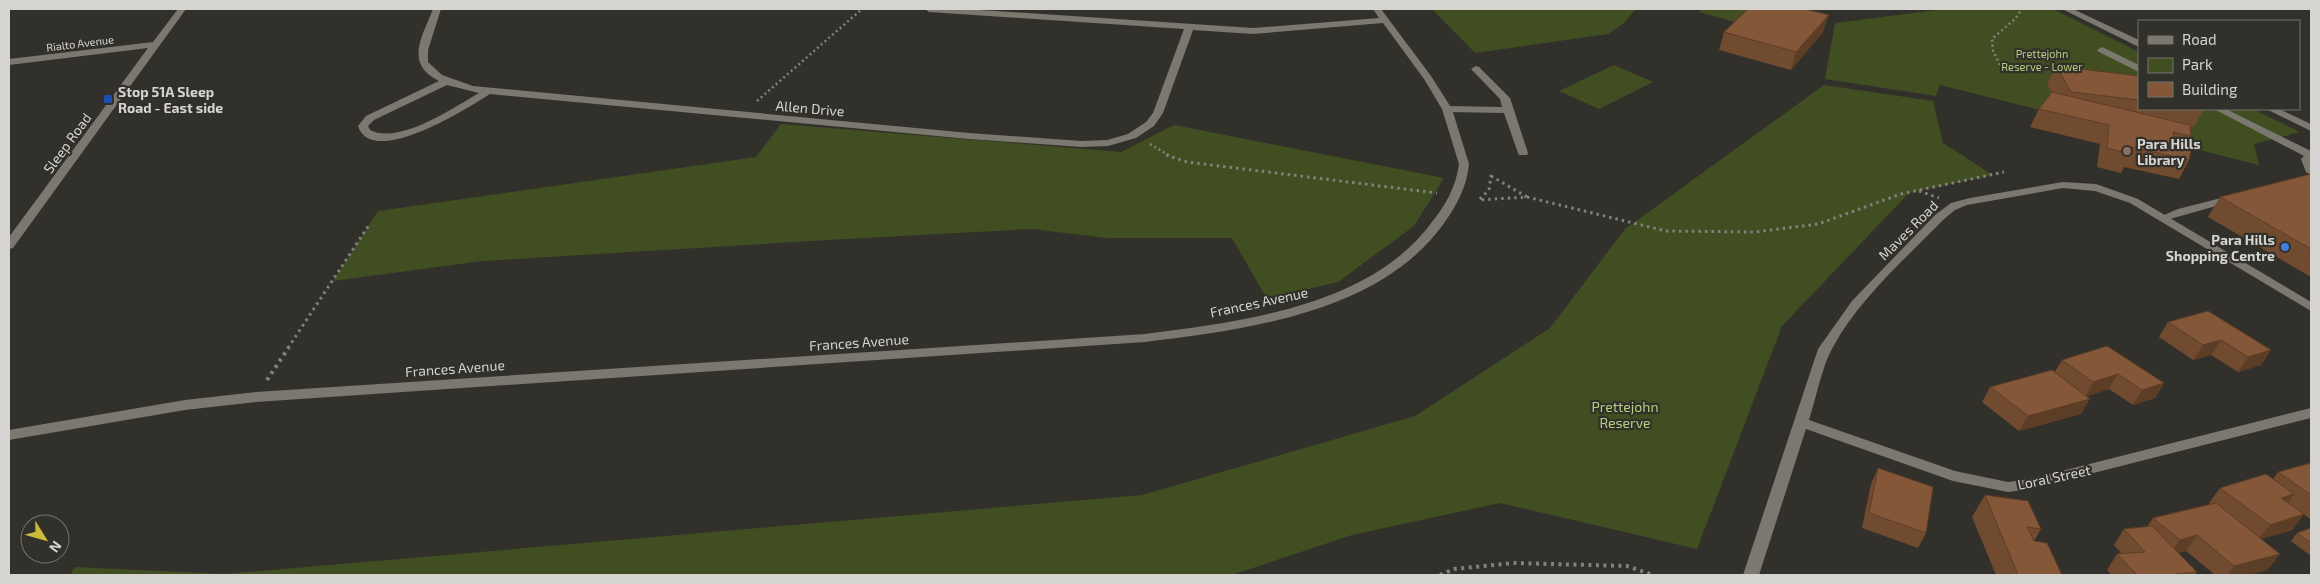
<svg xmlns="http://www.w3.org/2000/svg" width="2320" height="584" font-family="'Exo 2',sans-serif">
  <rect width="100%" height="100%" fill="#32302a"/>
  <!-- green -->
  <path fill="#404e22" d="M 1432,9 L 1636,9 L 1624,23 L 1608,34 L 1475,53 Z
    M 1702,9 L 1753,9 L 1738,23 L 1699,12 Z
    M 1944,9 L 2053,9 L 2139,52 L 2139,109 L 2253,109 L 2300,132 L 2254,144 L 2259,165 L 1940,85 L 1936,96 L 1825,79 L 1835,23 Z
    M 1614,65 L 1653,82 L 1599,109 L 1559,91 Z
    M 1824,85 L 1933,101 L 1943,143 L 1993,175 L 1909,193 L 1782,326 L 1697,549 L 1500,503 L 1352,535 L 1232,575 L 70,575 L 75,567 L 225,574 L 1142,495 L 1415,416 L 1550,328 L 1625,229 Z
    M 781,124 L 1121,152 L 1174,125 L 1444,178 L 1414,226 L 1338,282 L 1267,299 L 1232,238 L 1107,238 L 1032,229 L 828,240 L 482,261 L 333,281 L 378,211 L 756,157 Z"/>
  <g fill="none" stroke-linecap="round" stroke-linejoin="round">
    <!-- path-far2 -->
    <path stroke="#82817c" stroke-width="2.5" stroke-dasharray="2 3" stroke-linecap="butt" d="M 2000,65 L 1993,51 L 1992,39 L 2015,19 L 2022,9
      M 757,101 L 862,9
      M 1150,144 L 1170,156"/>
    <!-- path-far1 -->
    <path stroke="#82817c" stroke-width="3" stroke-dasharray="2.5 4" stroke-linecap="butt" d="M 1166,155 L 1187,162 L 1437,193
      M 1491,176 L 1527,197 L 1479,200 L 1489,190 Z
      M 1919,191 L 1939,198
      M 1527,197 L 1666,231 L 1755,232 L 1818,224 L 1901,194 L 2004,172
      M 288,348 L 369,225"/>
    <!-- path -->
    <path stroke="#82817c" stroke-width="4" stroke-dasharray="3 4.5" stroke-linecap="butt" d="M 267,380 L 289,347
      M 1440,575 L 1454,569 L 1513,563 L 1627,566 L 1653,575"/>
    <!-- service -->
    <path fill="#7b7870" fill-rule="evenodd" d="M 2102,47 L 2139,65 L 2139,72 L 2099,52 L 2097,50 Z
      M 1476,66 L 1479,67 L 1510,98 L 1528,153 L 1527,155 L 1519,155 L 1518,153 L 1504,113 L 1447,112 L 1442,109 L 1447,106 L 1502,107 L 1500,99 L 1471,69 Z
      M 2214,109 L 2226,109 L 2311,151 L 2311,175 L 2306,172 L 2301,159 L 2304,156 Z
      M 2233,195 L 2237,196 L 2239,198 L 2237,200 L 2163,221 L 2157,218 L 2178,209 Z"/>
    <!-- minor -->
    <path fill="#7b7870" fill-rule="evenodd" d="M 178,9 L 186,9 L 13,248 L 9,249 L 9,237 L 148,48 L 9,65 L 9,59 L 153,42 Z
      M 433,9 L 441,9 L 428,50 L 428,62 L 442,75 L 473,86 L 969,133 L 1081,141 L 1107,140 L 1128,134 L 1146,122 L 1153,113 L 1184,29 L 929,12 L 925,9 L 965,9 L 1253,28 L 1379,18 L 1373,9 L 1381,9 L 1431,76 L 1452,109 L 1469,164 C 1467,187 1456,207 1442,226 C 1378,313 1245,330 1145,342 L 256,402 L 185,410 L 9,440 L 9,430 L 185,400 L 256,392 L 1145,334 C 1241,322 1371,306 1432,222 C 1446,205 1456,186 1459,164 L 1442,109 L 1424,79 L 1383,23 L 1253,34 L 1193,30 L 1163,113 L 1154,126 L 1136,138 L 1108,146 L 1081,147 L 969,139 L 490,94 C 468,108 372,169 358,126 L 366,116 L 439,81 C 404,64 422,37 433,9 ZM 447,85 L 479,93 C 453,108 399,145 370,130 L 368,126 L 374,120 Z
      M 2062,9 L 2073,9 L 2139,40 L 2139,47 Z
      M 2266,109 L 2279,109 L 2311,124 L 2311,131 Z
      M 2063,182 L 2096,184 L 2138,199 L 2311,302 L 2311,311 L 2130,203 L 2095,191 L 2063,188 L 1967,205 L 1955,210 L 1943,220 C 1905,259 1859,299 1833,347 C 1822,366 1816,399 1809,420 L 1955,471 L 2008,482 L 2030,479 L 2311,408 L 2311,418 L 2030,489 L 2008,492 L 1953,481 L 1806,429 L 1759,575 L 1743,575 L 1818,349 L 1852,301 L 1935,215 L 1951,203 L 1970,198 Z"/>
  </g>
  <!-- wall -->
  <path fill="#714b2f" d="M 1724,32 L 1823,32 L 1791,70 L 1719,50 Z
    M 2056,66 L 2139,76 L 2139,109 L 2204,109 L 2194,127 L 2191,126 L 2191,136 L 2186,144 L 2189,160 L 2179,179 L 2124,167 L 2121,173 L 2097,167 L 2100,144 L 2030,127 L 2039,109 L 2052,93 L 2047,84 Z
    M 2311,174 L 2311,277 L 2208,217 L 2220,197 Z
    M 2168,322 L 2271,350 L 2261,365 L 2238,372 L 2211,355 L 2193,360 L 2159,337 Z
    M 2062,360 L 2164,383 L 2155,398 L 2133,405 L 2109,389 L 2086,396 L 2081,414 L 2019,431 L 1982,402 L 1990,387 L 2054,373 Z
    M 2311,463 L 2311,520 L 2304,514 L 2292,530 L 2261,539 L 2268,570 L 2247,575 L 2215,575 L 2186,551 L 2178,553 L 2197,572 L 2195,575 L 2112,575 L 2107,570 L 2117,554 L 2122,554 L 2114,545 L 2124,529 L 2147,527 L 2153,518 L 2210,504 L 2209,503 L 2220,488 L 2273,479 L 2278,472 Z
    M 1878,468 L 1926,533 L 1918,548 L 1862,528 L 1871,484 Z
    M 1985,495 L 2041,529 L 2034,541 L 2062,575 L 1996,575 L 1972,517 Z
    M 2311,528 L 2311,556 L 2291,541 L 2297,533 Z"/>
  <!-- shaded-wall -->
  <path fill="#5c3d26" d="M 1829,15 L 1823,32 L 1791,70 L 1796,52 Z
    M 2221,340 L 2211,355 L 2193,360 L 2203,345 Z
    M 2271,350 L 2261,365 L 2238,372 L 2248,357 Z
    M 2118,374 L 2109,389 L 2085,397 L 2093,382 Z
    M 2164,383 L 2155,398 L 2133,405 L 2142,390 Z
    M 2090,399 L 2081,414 L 2019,431 L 2028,416 Z
    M 2294,494 L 2283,510 L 2281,498 Z
    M 2304,514 L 2292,530 L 2258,540 L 2270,525 Z
    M 2197,535 L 2186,551 L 2169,556 L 2180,540 Z
    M 2280,554 L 2268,570 L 2247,575 L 2227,575 L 2234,566 Z"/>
  <!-- building -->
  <path fill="#835737" stroke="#5c3d26" d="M 1748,9 L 1805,9 L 1829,15 L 1796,52 L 1724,32 Z
    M 2056,66 L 2139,76 L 2139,100 L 2071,92 Z
    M 2052,92 L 2190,125 L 2191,136 L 2173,132 L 2175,142 L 2192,145 L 2189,160 L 2131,147 L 2131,154 L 2107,148 L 2109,125 L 2039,109 Z
    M 2311,174 L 2311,249 L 2220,197 Z
    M 2208,311 L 2271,350 L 2248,357 L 2221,340 L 2203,345 L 2168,322 Z
    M 2107,346 L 2164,383 L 2142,390 L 2118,374 L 2093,382 L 2062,360 Z
    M 2052,370 L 2090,399 L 2028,416 L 1990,387 Z
    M 2311,463 L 2311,495 L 2278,472 Z
    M 1878,468 L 1933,487 L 1926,533 L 1869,513 Z
    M 2266,474 L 2294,494 L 2281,498 L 2304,514 L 2270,525 L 2220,488 Z
    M 1985,495 L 2028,501 L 2041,529 L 2027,527 L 2034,541 L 2047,543 L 2062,575 L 2018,575 Z
    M 2216,503 L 2280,554 L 2234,566 L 2197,535 L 2180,540 L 2153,518 Z
    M 2152,526 L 2197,572 L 2175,574 L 2176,575 L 2137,575 L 2117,554 L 2145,552 L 2124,529 Z
    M 2311,528 L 2311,543 L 2297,533 Z"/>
  <!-- markers -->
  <rect fill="#1a4fb4" stroke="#32302a" stroke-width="2" x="103" y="94" width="10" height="10" rx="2.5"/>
  <circle fill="#8d6e63" stroke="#32302a" stroke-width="2" cx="2127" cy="151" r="5"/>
  <circle fill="#3f7fe0" stroke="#32302a" stroke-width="2" cx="2285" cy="247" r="5"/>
  <g text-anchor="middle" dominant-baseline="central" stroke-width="4.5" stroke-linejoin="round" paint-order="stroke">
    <!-- far-street labels -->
    <g font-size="11" fill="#d5d4d0" stroke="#32302a">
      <text transform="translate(80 43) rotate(-7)">Rialto Avenue</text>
    </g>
    <!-- far-park labels -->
    <g font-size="11" fill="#b5ce81" stroke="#32302a">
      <text x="2042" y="53">Prettejohn<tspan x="2042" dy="13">Reserve - Lower</tspan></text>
    </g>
    <!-- poi labels -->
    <g font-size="14" font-weight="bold" fill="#d5d4d0" stroke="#32302a" text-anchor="start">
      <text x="118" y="91">Stop 51A Sleep<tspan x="118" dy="16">Road - East side</tspan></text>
      <text x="2137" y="143">Para Hills<tspan x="2137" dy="16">Library</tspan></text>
      <text x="2275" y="239" text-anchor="end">Para Hills<tspan x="2275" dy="16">Shopping Centre</tspan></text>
    </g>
    <!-- street labels -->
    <g font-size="14" fill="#d5d4d0" stroke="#32302a">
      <text transform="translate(810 108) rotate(5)">Allen Drive</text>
      <text transform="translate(67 143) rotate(-54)">Sleep Road</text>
      <text transform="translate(1908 230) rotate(-45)">Maves Road</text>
      <text transform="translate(1259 302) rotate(-12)">Frances Avenue</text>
      <text transform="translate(859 342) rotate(-4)">Frances Avenue</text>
      <text transform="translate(455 368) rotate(-4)">Frances Avenue</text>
      <text transform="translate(2054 477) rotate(-12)">Loral Street</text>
    </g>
    <!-- park labels -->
    <g font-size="14" fill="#b5ce81" stroke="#32302a">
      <text x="1625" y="406">Prettejohn<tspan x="1625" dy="16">Reserve</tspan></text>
    </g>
  </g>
  <!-- border -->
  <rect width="2320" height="584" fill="none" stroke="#d5d4d0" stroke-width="20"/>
  <!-- legend -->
  <rect x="2138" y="20" width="162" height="90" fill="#32302a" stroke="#73726c"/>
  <rect x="2148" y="36" width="25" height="8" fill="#7b7870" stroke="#73726c"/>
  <text x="2182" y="45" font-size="15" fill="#d5d4d0">Road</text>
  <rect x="2148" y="58" width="25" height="15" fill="#404e22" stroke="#73726c"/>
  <text x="2182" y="70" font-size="15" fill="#d5d4d0">Park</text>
  <rect x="2148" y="82" width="25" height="15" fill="#835737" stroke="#73726c"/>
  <text x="2182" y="95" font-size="15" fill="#d5d4d0">Building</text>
  <!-- north arrow -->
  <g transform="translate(45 539) rotate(127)"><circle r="24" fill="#32302a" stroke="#73726c"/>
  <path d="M0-4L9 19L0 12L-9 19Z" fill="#cbba39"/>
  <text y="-8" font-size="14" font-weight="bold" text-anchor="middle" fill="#d5d4d0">N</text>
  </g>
</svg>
